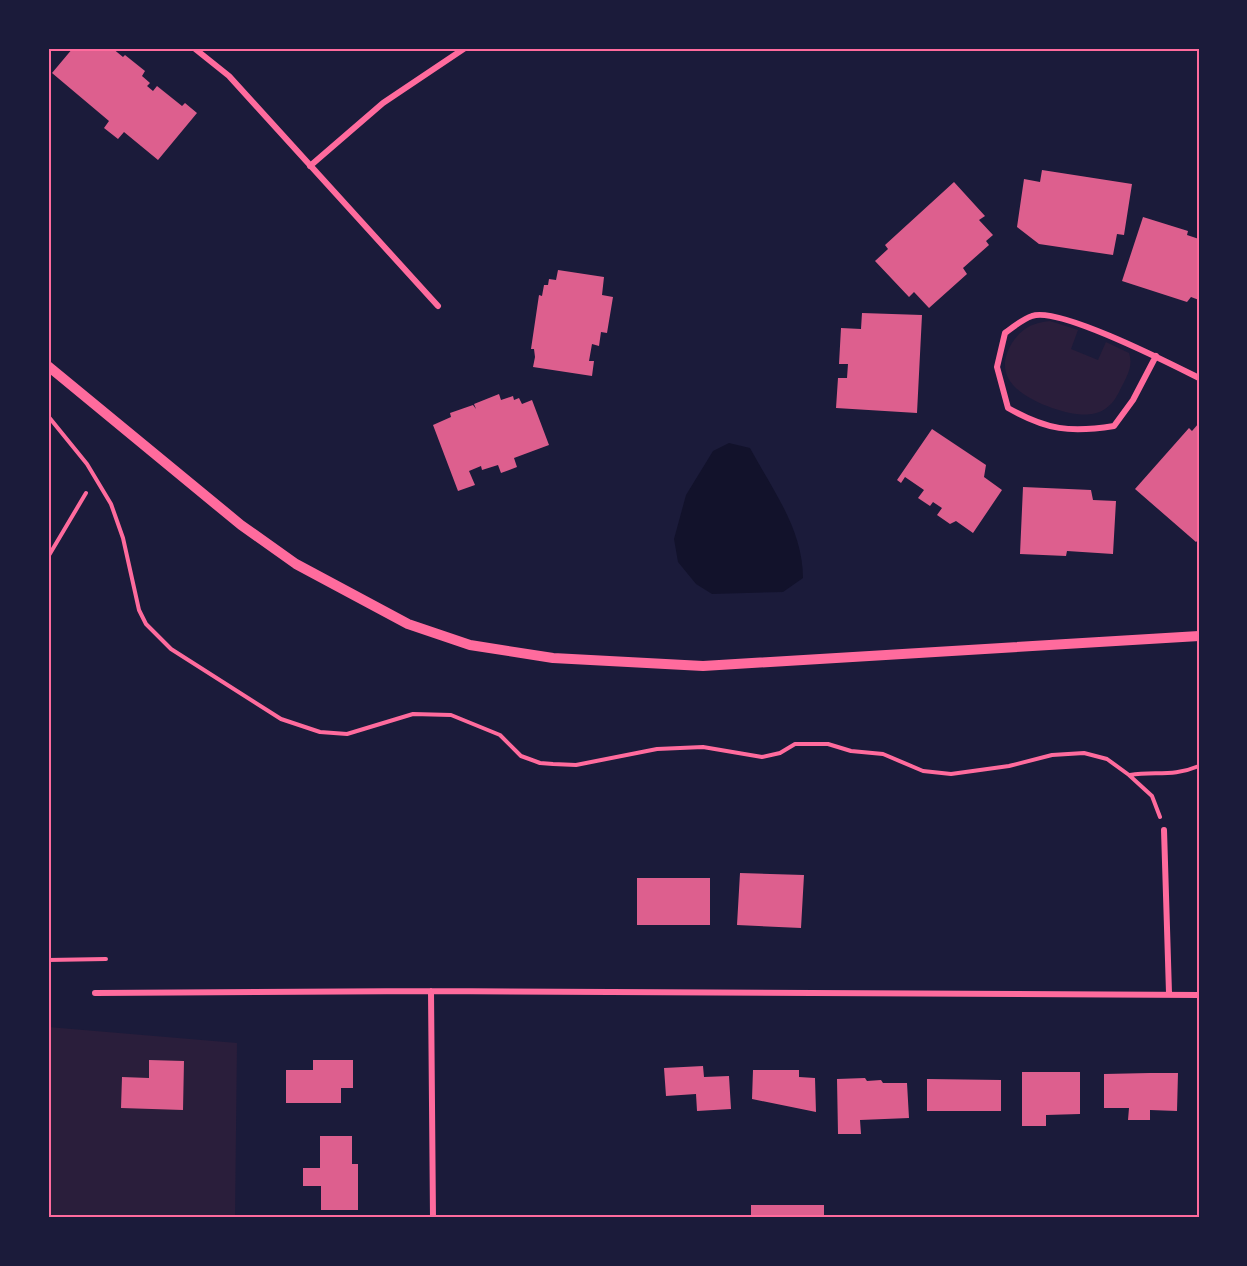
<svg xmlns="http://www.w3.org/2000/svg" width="1247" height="1266" font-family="Lato,sans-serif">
  <rect width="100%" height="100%" fill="#1b1b3a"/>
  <!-- green -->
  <path fill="#2a1e3b" d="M 1050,321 L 1078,330 L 1071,349 L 1098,360 L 1106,342 L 1129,353 C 1134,368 1125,379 1119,392 C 1105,421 1079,417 1052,408 C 1024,398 990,379 1012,343 C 1022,328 1032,323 1050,321 Z
    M 48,1027 L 237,1043 L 235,1218 L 48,1218 Z"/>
  <!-- water -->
  <path fill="#12122b" d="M 729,443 L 750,448 C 772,489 803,529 803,578 L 783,592 L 712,594 L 696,584 L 678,562 L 674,539 L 686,495 L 713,451 Z"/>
  <!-- building -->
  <path fill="#dd5f8e" d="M 73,48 L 112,48 L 123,57 L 125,55 L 145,71 L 142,76 L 150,83 L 147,86 L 153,91 L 157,86 L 182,106 L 185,103 L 197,113 L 158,160 L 124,132 L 118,139 L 104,128 L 109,121 L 52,73 Z
    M 1042,170 L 1132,184 L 1124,235 L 1117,234 L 1113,255 L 1039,244 L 1017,227 L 1024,179 L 1040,182 Z
    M 954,182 L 985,216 L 979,220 L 993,235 L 986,241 L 989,245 L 963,268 L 967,274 L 929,308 L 914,292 L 909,297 L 875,261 L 888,249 L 885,245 Z
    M 1143,217 L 1188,231 L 1187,235 L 1199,239 L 1199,300 L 1191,297 L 1187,302 L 1122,281 Z
    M 558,270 L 604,277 L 602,295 L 613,297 L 607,333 L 601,332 L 599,346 L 592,344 L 589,361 L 594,361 L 592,376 L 533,367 L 535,357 L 534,349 L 531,349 L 535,322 L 540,323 L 535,322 L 539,295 L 542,296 L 544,285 L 548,285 L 549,279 L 556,280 Z
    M 862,313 L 922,315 L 917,413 L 836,408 L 838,378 L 847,378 L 848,364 L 839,364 L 841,328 L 861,329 Z
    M 499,394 L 501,400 L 513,396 L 514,400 L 519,398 L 522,404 L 532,400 L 549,445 L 514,458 L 517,467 L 501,473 L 498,465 L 482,470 L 481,466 L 469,471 L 475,485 L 458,491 L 433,425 L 451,417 L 450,413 L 473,405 L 476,409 L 474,404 Z
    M 1199,423 L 1199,539 L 1196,542 L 1135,489 L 1189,428 L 1192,431 Z
    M 932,429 L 986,465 L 984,477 L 1002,490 L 973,533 L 956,521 L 950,524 L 937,515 L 942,508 L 933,502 L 930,506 L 918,498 L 924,490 L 905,477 L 901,483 L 897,480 Z
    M 1023,487 L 1091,490 L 1093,500 L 1116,501 L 1113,554 L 1067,551 L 1066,556 L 1020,554 Z
    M 740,873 L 804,875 L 801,928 L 737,925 Z
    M 637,878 L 710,878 L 710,925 L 637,925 Z
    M 149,1060 L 184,1061 L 183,1110 L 121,1108 L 122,1077 L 149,1078 Z
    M 313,1060 L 353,1060 L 353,1088 L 341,1088 L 341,1103 L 286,1103 L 286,1070 L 313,1070 Z
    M 703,1066 L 704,1077 L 729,1076 L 731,1109 L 697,1111 L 696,1094 L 666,1096 L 664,1068 Z
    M 753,1070 L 799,1070 L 799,1077 L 815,1078 L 816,1112 L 752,1099 Z
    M 1022,1072 L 1080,1072 L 1080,1114 L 1046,1115 L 1046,1126 L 1022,1126 Z
    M 1150,1073 L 1178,1073 L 1177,1111 L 1150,1110 L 1150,1120 L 1128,1120 L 1129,1108 L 1104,1108 L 1104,1074 Z
    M 865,1078 L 867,1081 L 881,1080 L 883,1083 L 907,1083 L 909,1118 L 860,1120 L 861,1134 L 838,1134 L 837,1079 Z
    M 927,1079 L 1001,1080 L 1001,1111 L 927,1111 Z
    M 320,1136 L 352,1136 L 352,1164 L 358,1164 L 358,1210 L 321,1210 L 321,1186 L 303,1186 L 303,1168 L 320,1168 Z
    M 751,1205 L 824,1205 L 824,1218 L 751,1218 Z"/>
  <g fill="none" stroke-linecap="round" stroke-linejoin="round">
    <!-- path -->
    <path stroke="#ff6b9d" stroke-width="4" d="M 48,416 L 87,464 L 111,504 L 123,538 L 139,610 L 146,624 L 171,649 L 281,719 L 320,732 L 347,734 L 413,714 L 451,715 L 500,735 L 521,756 L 540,763 L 553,764 L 576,765 L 657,749 L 703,747 L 762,757 L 780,753 L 795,744 L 828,744 L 851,751 L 883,754 L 923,771 L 951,774 L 1009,766 L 1052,755 L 1084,753 L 1107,759 L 1129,775 L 1152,796 L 1160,817
      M 48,557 L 86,493
      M 1130,775 C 1155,771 1173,777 1199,766
      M 48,960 L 106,959"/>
    <!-- minor -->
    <path stroke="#ff6b9d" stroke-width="6" d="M 194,48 L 229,76 L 438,306
      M 310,166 L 383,103 L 465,48
      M 1156,356 L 1133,400 L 1114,426 C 1070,433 1047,430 1008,408 L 997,367 L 1005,333 C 1013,327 1023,319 1032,316 C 1058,306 1171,364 1199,378
      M 1164,830 L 1169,993
      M 431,991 L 433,1218
      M 95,993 L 431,991 L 1199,995"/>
    <!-- tertiary -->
    <path stroke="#ff6b9d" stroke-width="10" d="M 48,366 L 241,525 L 296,564 L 408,624 L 470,645 L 553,658 L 703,666 L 1199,636"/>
  </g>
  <!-- border -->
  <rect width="1247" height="1266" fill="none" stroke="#1b1b3a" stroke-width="99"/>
  <rect x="50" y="50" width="1148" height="1166" fill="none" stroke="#ff6b9d" stroke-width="2"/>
</svg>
